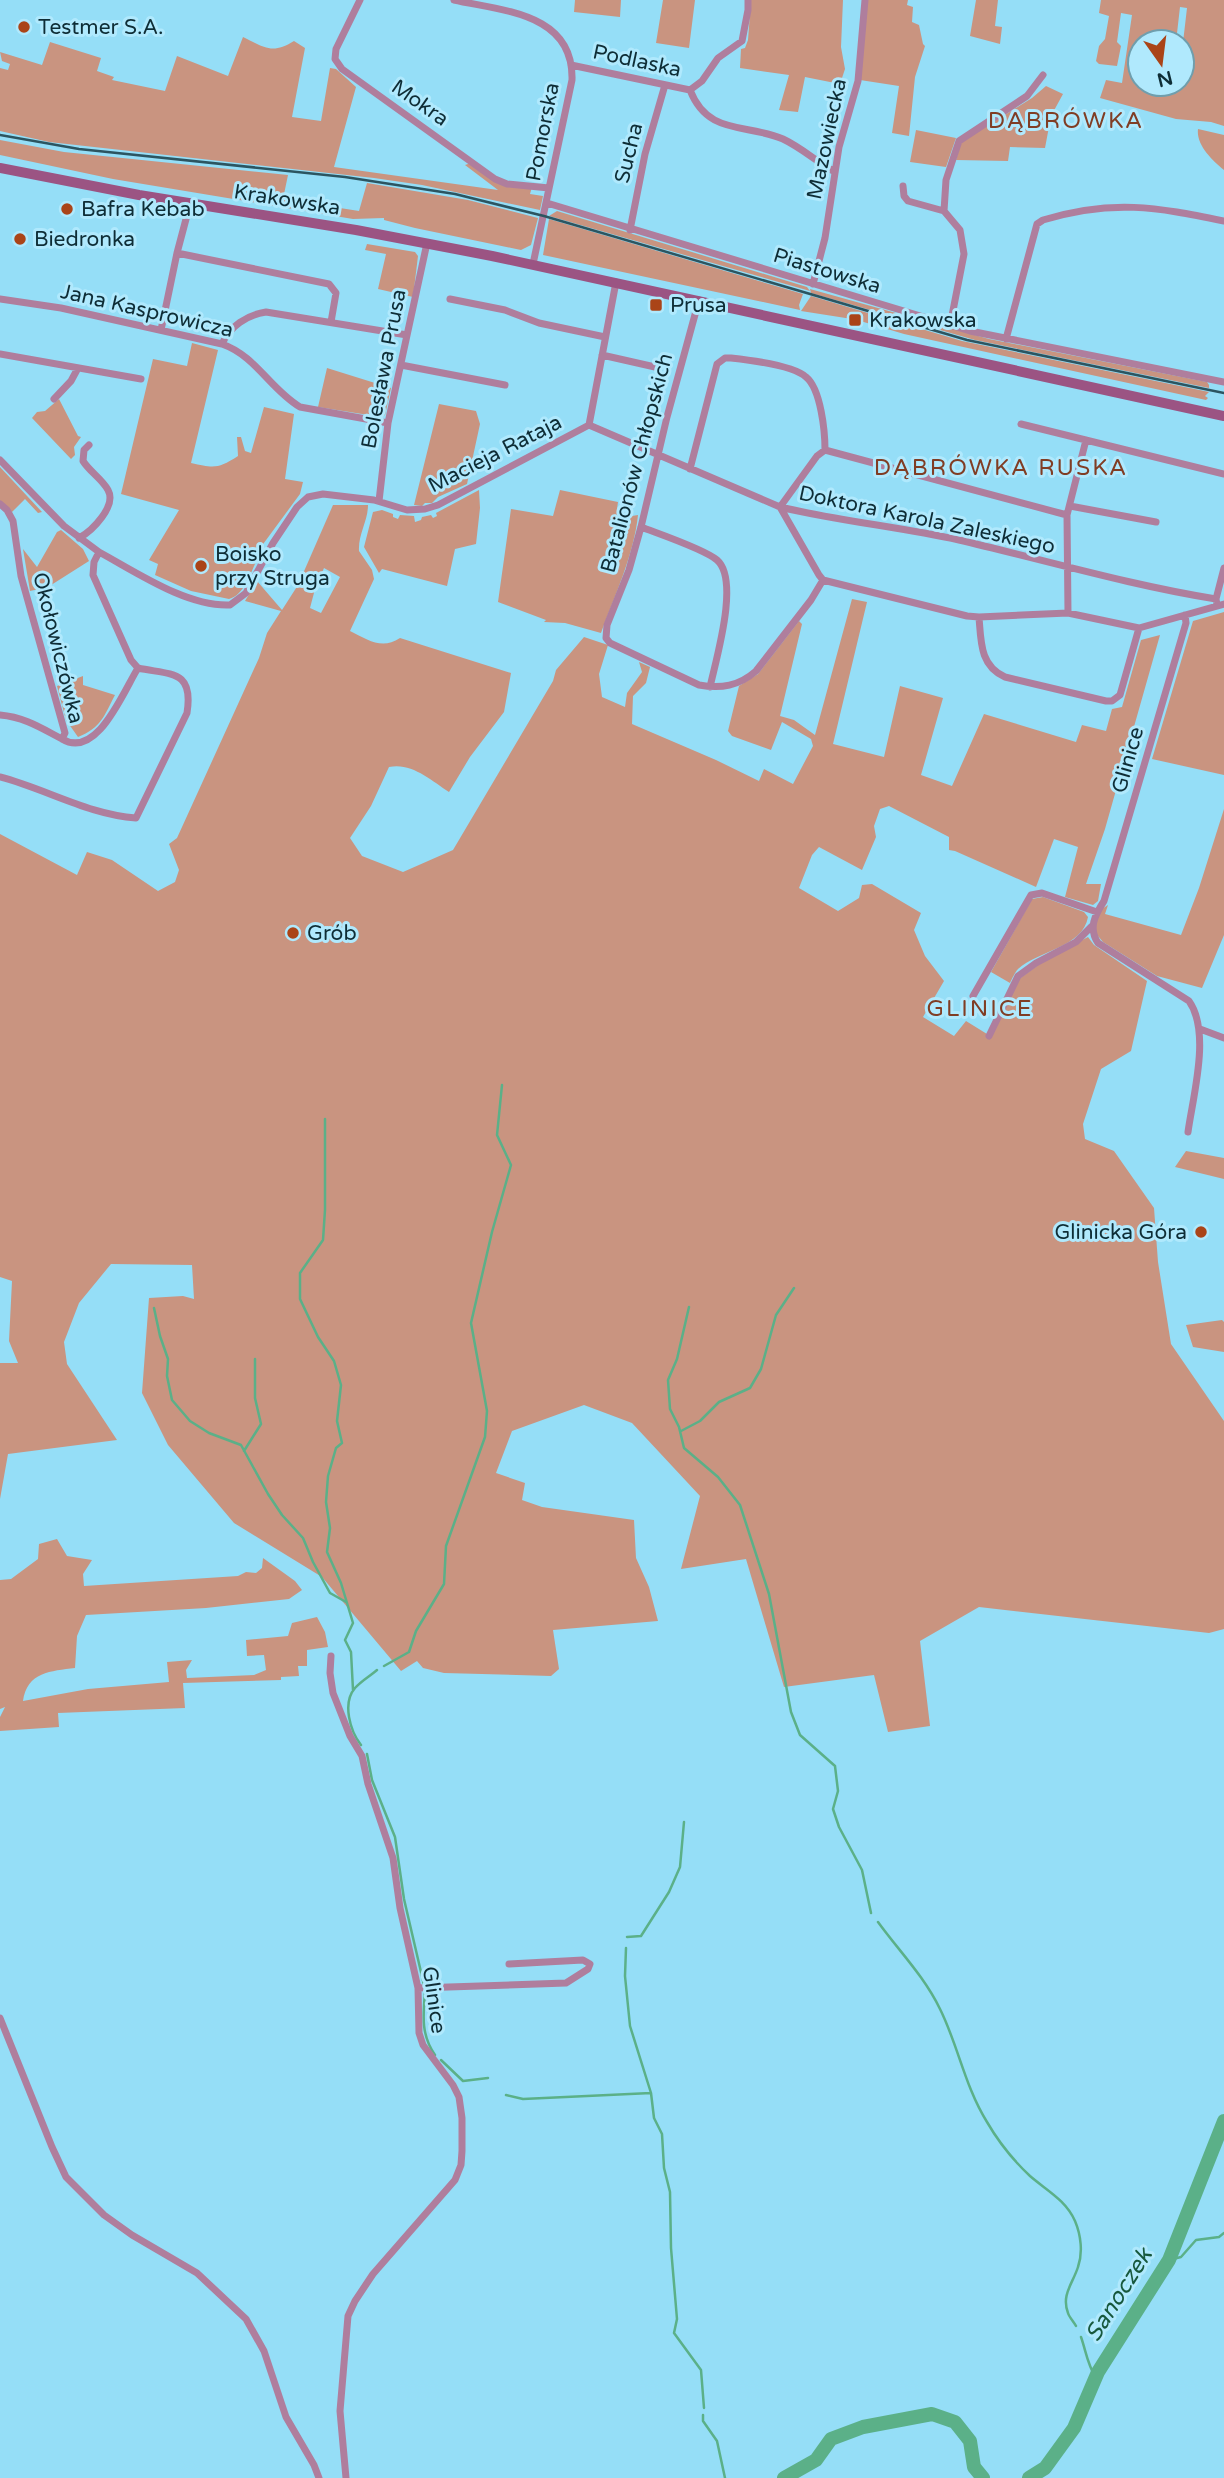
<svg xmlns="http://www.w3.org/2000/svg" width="1224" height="2478" font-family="'Varela Round',sans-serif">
  <rect width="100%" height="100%" fill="#95def7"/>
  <!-- green -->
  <path fill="#c99480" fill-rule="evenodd" d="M 575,0 L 621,0 L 620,17 L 574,12 Z
    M 663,0 L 695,0 L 689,48 L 656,43 Z
    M 751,0 L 843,0 L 841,47 L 845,69 L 840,84 L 805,77 L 798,112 L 779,110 L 789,75 L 740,68 L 741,49 L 745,48 L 748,40 Z
    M 867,0 L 908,0 L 907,5 L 913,7 L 912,22 L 919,25 L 923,44 L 925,46 L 915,77 L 909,136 L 892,133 L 899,86 L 860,80 Z
    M 976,0 L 998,0 L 995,26 L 1002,27 L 1000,44 L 970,36 Z
    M 1101,0 L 1224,0 L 1224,126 L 1211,122 L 1176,119 L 1100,98 L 1106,80 L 1122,83 L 1132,15 L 1121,13 L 1117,42 L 1121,46 L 1117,66 L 1099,64 L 1096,61 L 1099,46 L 1105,39 L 1109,16 L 1099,13 ZM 1180,7 L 1187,8 L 1182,51 L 1182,84 L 1179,84 L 1179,91 L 1170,89 L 1171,84 L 1140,84 L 1140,42 L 1176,42 Z
    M 243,37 C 264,47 272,55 294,41 L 305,48 L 292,117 L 321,121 L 330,68 L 336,69 L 356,87 L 334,167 L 498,190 L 465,165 L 471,163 L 502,185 L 532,187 L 530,194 L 543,196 L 540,210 L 422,185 L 374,178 L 49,142 L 0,131 L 0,68 L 8,70 L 10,64 L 2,61 L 0,52 L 42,65 L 50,42 L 101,58 L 97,71 L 114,77 L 112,80 L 165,91 L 177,56 L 228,76 Z
    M 1046,86 L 1063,94 L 1051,116 L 1045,148 L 1010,147 L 1008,161 L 956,160 L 961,142 L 1032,98 Z
    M 1198,129 L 1224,135 L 1224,170 C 1212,160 1196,145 1198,129 Z
    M 916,130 L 956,138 L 946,167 L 910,162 Z
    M 0,140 L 64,152 L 288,175 L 283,199 L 359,211 L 367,183 L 468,200 L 538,218 L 531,245 L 521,250 L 415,228 L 384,220 L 384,218 L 353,219 L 113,179 L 0,155 Z
    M 557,211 L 807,287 L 810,291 L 549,216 Z
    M 549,219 L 803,294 L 799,305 L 800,310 L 543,255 Z
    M 367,244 L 415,252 L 418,256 L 413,297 L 378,289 L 386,254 L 365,250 Z
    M 810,289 L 989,339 L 1207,382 L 1209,385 L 1209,388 L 975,340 L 811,293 Z
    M 811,296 L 962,341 L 1209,392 L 1205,396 L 1208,398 L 1206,400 L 904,334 L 857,320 L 857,316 L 854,315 L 852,319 L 801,311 Z
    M 192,343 L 218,350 L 191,463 C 214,468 218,469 238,456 L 237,437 L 241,437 L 245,451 L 251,453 L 264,407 L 294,414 L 285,479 L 303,482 L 300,494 L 258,551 L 245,547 L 241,552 L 256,562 C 250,574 244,595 229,599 L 191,591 L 155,575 L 158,564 L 149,560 L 179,510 L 121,494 L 153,359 L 187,366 Z
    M 327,368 L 391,388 L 385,415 L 381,417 L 318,407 Z
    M 59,399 L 78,436 L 81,437 L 74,447 L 75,455 L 71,459 L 32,418 L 37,412 L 45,411 Z
    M 439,404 L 476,411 L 480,424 L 467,484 L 438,497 L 432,503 L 425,503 L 422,506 L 414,505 Z
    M 0,467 L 42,512 L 38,513 L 25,499 L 12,512 L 0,503 Z
    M 479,490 L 480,508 L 476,544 L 455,549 L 447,586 L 382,569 L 379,573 L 364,547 L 373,512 L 382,510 L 393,514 L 393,517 L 398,519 L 400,515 L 414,516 L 415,522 L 421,520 L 422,517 L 431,515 L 433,518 L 437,516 L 436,513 Z
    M 560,490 L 618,502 L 617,509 L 632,516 L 638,515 C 634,554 615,595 601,633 L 565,623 L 544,622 L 546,620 L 498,602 L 511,509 L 553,516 Z
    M 333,505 L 368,505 C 368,521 358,534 359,551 L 372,570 L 374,579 L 350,631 C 368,640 382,650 400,638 L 511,673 L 504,712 L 470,757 L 449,792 C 431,780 411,762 389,767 L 371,806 L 350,838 L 362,856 L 403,872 L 453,850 L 553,681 L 556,670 L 584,637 L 608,645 L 599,674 L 602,697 L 625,707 L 627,693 L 642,672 L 639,662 L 650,667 L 646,683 L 633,696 L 632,724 L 716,760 L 759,781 L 764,769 L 793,784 L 813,746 L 811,739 L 782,722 L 771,750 L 732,736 L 728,731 L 739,686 L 758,674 L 799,621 L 802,624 L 780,716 L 794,720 L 815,735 L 852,599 L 867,602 L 833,744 L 884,757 L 900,686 L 943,698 L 921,775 L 952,786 L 984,714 L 1076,742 L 1082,725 L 1106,731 L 1112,709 L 1122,707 L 1141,640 L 1160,635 L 1105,829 L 1086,884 L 1101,884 L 1098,901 L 1093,905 L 1065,897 L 1078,847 L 1054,839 L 1036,887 L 955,851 L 949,850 L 949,837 L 889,806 L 880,809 L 874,826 L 876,837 L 862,870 L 819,847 L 812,855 L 799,888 L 838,911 L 859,898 L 862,885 L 872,884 L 921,913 L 914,930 L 925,956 L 944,981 L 923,1017 L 954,1036 L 966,1021 L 987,1034 L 1019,979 L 1048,958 L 1088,937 L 1094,945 L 1147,981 L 1131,1051 L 1101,1069 L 1083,1124 L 1085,1139 L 1114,1151 L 1154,1208 L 1158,1262 L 1171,1344 L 1224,1421 L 1224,1629 L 1209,1633 L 979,1607 L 920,1641 L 930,1726 L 888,1732 L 874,1675 L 784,1687 L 746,1559 L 681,1569 L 700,1496 L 632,1423 L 584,1405 L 512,1431 L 496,1473 L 525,1483 L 522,1500 L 542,1507 L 634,1520 L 636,1558 L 649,1587 L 658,1621 L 553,1630 L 559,1669 L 551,1676 L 444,1673 L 423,1668 L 417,1661 L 401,1671 L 322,1577 L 234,1523 L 168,1445 L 142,1393 L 149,1298 L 183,1296 L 194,1299 L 192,1265 L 111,1264 L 79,1303 L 64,1342 L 67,1364 L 117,1440 L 8,1454 L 0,1499 L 0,1363 L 18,1363 L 9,1341 L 12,1281 L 0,1277 L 0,834 L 77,875 L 87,852 L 112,860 L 158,891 L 175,882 L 179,870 L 169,844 L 177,838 L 259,658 L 267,633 L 281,611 L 245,601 L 257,581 L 282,610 L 298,585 ZM 324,568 L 340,577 L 321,613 L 310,608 L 315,589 Z
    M 61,530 L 83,549 L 89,561 L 48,587 L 30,591 L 23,549 L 37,567 L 57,532 Z
    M 1224,612 L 1224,775 L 1152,759 L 1193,621 Z
    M 83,676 L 83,685 L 115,695 C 104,716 101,728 78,737 L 66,720 L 57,686 Z
    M 1224,809 L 1224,935 L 1202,988 L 1157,976 L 1103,942 L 1093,930 L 1099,911 L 1108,905 L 1105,914 L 1181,935 L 1199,888 Z
    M 1043,897 L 1084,912 L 1088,917 C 1083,947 1038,951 1018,969 C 1015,972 1012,979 1010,983 L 991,972 L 1032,899 Z
    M 1186,1151 L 1224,1158 L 1224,1179 L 1175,1167 Z
    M 1222,1320 L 1224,1322 L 1224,1352 L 1193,1347 L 1186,1325 Z
    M 57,1539 L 67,1556 L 92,1560 L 83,1574 L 84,1586 L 238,1576 L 246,1572 L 256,1573 L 262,1568 L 263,1558 L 295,1581 L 302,1590 L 289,1599 L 206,1608 L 86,1615 L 77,1636 L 75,1668 C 51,1671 27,1672 23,1701 L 88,1689 L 169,1682 L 167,1662 L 192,1660 L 186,1670 L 187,1678 L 254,1675 L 266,1670 L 264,1655 L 247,1656 L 246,1640 L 288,1636 L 292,1623 L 317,1617 L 325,1632 L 328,1647 L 307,1650 L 307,1666 L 298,1666 L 299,1676 L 281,1677 L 281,1680 L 183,1683 L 185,1708 L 58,1713 L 59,1727 L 0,1731 L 0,1717 L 5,1707 L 0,1709 L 0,1580 L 11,1579 L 38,1559 L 39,1544 Z"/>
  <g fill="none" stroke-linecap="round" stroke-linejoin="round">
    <!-- stream -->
    <path stroke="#5bb088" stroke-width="2.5" d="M 325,1119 L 325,1210 L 323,1240 L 300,1273 L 300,1299 L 318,1337 L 334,1361 L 341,1385 L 337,1421 L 342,1443 L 336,1448 L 328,1476 L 326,1502 L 330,1528 L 327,1552 L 341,1583 L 353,1623 L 345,1640 L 351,1652 L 353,1690
      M 689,1307 L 677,1359 L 668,1380 L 670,1409 L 679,1427 L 684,1448 L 718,1477 L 740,1505 L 769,1594 L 791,1712 L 800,1735 L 835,1766 L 838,1791 L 833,1809 L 839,1827 L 862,1870 L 871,1913
      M 154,1308 L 160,1336 L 168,1359 L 167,1376 L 172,1400 L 190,1421 L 209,1433 L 241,1445 L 268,1494 L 282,1515 L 303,1538 L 313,1562 L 330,1593 L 346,1602
      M 681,1431 L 700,1421 L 719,1402 L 750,1388 L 761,1369 L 776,1315 L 794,1288
      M 244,1451 L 261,1424 L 255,1398 L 255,1359
      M 384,1666 L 409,1652 L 416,1631 L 444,1584 L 446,1546 L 485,1437 L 487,1411 L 471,1323 L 492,1232 L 511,1165 L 497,1135 L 502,1085
      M 361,1745 C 350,1731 342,1703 355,1688 C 361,1681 370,1676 377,1670
      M 367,1754 L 372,1780 L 395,1837 L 404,1899 L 424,1985
      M 878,1922 C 899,1951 924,1976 940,2009 C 958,2045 965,2087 987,2122 C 998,2141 1014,2161 1030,2176 C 1046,2190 1066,2200 1075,2221 C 1081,2235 1083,2253 1078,2267 C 1073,2283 1061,2295 1068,2313 C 1069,2317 1074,2322 1076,2326
      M 627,1937 L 641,1936 L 669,1892 L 680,1867 L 684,1822
      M 626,1948 L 625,1976 L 630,2026 L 651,2093 L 654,2118 L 662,2134 L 664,2168 L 670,2192 L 671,2248 L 677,2319 L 674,2333 L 701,2370 L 704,2408
      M 425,1992 C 423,2016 421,2035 435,2055
      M 441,2060 L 463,2081 L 488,2078
      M 506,2095 L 523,2099 L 651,2093
      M 1169,2260 L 1181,2257 L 1196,2240 L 1219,2237 L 1224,2233
      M 1081,2337 C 1086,2351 1087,2364 1096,2378
      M 703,2415 L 703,2421 L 717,2441 L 725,2478"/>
    <!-- river -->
    <path stroke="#5bb088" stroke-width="14" d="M 784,2478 L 816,2460 L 831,2439 L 863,2427 L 932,2414 L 955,2422 L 970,2441 L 974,2467 L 983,2478
      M 1029,2478 L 1045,2468 L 1074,2428 L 1098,2372 L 1169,2260 L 1224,2121"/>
    <!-- minor -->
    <path stroke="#af7e9d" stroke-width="7" d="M 360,0 L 336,49 L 335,59 L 342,69 L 495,179 L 507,184 L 549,188
      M 454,0 C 503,11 574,13 572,80 L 533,264
      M 571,65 L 690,90
      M 690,90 C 708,136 746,123 783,139 C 802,148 817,162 835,172
      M 690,90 L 702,81 L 718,58 L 742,41 L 748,10 L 748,0
      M 903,186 L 904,196 L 908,201 L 944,211
      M 547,203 L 970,331 L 1224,382
      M 190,204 L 177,253 L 329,284 L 336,293 L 331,322
      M 630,230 L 645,154 L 665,85
      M 813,284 L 825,238 L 839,147 L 858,81 L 865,0
      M 0,299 L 61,308 L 222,344 C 256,356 270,389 300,407 L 388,423
      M 450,299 L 505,310 L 539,323 L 605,337
      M 699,300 L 667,417 L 641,527 L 629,570 L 607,625 L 606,638 L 610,643 L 699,685 C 721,689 739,686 756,671 L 811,600 L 823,580
      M 950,326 L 964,254 L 960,230 L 944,211 L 946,180 L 959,141 L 1027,96 L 1043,75
      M 161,330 L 177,253
      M 1006,339 L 1037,224 L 1043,220 C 1112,199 1156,207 1224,221
      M 222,344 C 230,326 247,315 266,312 L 407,335
      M 0,354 L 141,379
      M 602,355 L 655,367
      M 401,365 L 505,385
      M 54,399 L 71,381 L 78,368
      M 1021,424 L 1224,474
      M 589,425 L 780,507 L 819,575 L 823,580 L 967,616 L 979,617 L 1068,613 L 1139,628 L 1224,604
      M 589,425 L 616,282
      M 825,450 L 1067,515
      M 0,460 L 64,526 L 99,552 L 94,562 L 93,575 L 131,660 L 138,668
      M 690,469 L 717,364 L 725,358 L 731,358 C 749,360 793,365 806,377 C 821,389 825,432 825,450 L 817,456 L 780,507 C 839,521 900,527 959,540 C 1045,560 1129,585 1216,599 L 1217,605
      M 379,501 L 388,423 L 427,243
      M 0,504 L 7,510 L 13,521 L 21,576 L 65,733 L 62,739 C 41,728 24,717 0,715
      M 1070,506 L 1156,522
      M 641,527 C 659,534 704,549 717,560 C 740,580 716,659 710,687
      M 79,538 C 92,531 117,506 108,490 C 102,479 90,472 83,461 L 84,450 L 89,445
      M 99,552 C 136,572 187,607 230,605 L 246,593 L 273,543 L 297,507 L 308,497 L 323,494 L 374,500 L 407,510 L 425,509 L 438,505 L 589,425
      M 1216,599 L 1224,568
      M 1068,613 L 1067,515 L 1086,440
      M 1185,615 L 1186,623 L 1104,901 C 1095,915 1088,928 1098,943 L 1189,1001 C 1211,1032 1193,1096 1188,1132
      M 979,617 C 981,642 980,666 1005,677 L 1106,701 L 1112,701 L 1120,695 L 1139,628
      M 0,777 C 46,789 89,815 136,818 L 187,713 C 194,669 170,675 138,668 C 123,692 97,760 62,739
      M 973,996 L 1031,895 L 1042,893 L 1097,912
      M 1200,1029 L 1224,1038
      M 989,1036 L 1018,976 L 1036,963 L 1076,942 L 1092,926
      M 331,1656 L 330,1673 L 333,1693 L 350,1736 L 362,1756 L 368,1784 L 393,1858 L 400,1908 L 418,1988 L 419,2033 L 423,2045 L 453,2085 L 459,2097 L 462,2118 L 462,2151 L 461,2165 L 455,2180 L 373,2274 L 355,2301 L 348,2316 L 340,2411 L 346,2478
      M 418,1988 L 566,1983 L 588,1969 L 590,1964 L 583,1960 L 509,1964
      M 0,2018 L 52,2147 L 66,2177 L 104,2215 L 132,2235 L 197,2273 L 246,2319 L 264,2351 L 286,2417 L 314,2465 L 319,2478"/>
    <!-- secondary -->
    <path stroke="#9b5483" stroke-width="10" d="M 0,168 L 139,195 L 356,230 L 492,256 L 1224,416"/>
    <!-- rail -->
    <path stroke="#2c5561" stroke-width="2.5" d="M 0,135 L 79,149 L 345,177 L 455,194 L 544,216 L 967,340 L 1224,393"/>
  </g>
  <!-- markers -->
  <g fill="#aa4418" stroke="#b0e9fd" stroke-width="2.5">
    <circle cx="24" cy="27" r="7"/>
    <circle cx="67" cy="209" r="7"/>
    <circle cx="20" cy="239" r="7"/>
    <rect x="649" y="298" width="14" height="14" rx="3.5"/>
    <rect x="848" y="313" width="14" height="14" rx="3.5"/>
    <circle cx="201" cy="566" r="7"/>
    <circle cx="293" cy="933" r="7"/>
    <circle cx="1201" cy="1232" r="7"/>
  </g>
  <g text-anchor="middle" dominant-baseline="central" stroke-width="6" stroke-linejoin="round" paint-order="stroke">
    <!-- poi labels -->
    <g font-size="21" fill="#0e2d36" stroke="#b0e9fd" text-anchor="start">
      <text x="38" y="27">Testmer S.A.</text>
      <text x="81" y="209">Bafra Kebab</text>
      <text x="34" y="239">Biedronka</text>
      <text x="670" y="305">Prusa</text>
      <text x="869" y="320">Krakowska</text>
      <text x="215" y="554">Boisko<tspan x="215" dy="24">przy Struga</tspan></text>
      <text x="307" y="933">Grób</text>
      <text x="1187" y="1232" text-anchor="end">Glinicka Góra</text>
    </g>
    <!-- street labels -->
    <g font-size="21" fill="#0e2d36" stroke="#b0e9fd">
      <text transform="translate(637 61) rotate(12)">Podlaska</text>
      <text transform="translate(420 103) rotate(35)">Mokra</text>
      <text transform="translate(543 132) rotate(-79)">Pomorska</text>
      <text transform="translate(827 139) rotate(-78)">Mazowiecka</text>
      <text transform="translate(629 153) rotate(-76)">Sucha</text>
      <text transform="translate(287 200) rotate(9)">Krakowska</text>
      <text transform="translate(827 271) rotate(17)">Piastowska</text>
      <text transform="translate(147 311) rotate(13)">Jana Kasprowicza</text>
      <text transform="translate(384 369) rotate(-79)">Bolesława Prusa</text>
      <text transform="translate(495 454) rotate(-27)">Macieja Rataja</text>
      <text transform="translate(637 463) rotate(-75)">Batalionów Chłopskich</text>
      <text transform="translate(927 520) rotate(12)">Doktora Karola Zaleskiego</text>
      <text transform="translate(58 648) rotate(76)">Okołowiczówka</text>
      <text transform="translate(1128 760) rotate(-74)">Glinice</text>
      <text transform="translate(434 2000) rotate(82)">Glinice</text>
    </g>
    <!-- neighbourhood labels -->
    <g font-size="23" letter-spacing="2" fill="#803d24" stroke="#b0e9fd">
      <text x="1066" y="121">DĄBRÓWKA</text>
      <text x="1001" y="468">DĄBRÓWKA RUSKA</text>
      <text x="980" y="1009">GLINICE</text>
    </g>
    <!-- water labels -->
    <g font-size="23" font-style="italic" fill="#17583d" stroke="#b0e9fd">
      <text transform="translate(1119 2295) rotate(-58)">Sanoczek</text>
    </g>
  </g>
  <!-- north arrow -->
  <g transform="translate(1161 63) rotate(166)"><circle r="33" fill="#b0e9fd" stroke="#6f9ead" stroke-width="2"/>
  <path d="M0-5L12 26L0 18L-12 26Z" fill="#aa4418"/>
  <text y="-10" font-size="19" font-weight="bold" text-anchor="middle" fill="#0e2d36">N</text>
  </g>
</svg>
